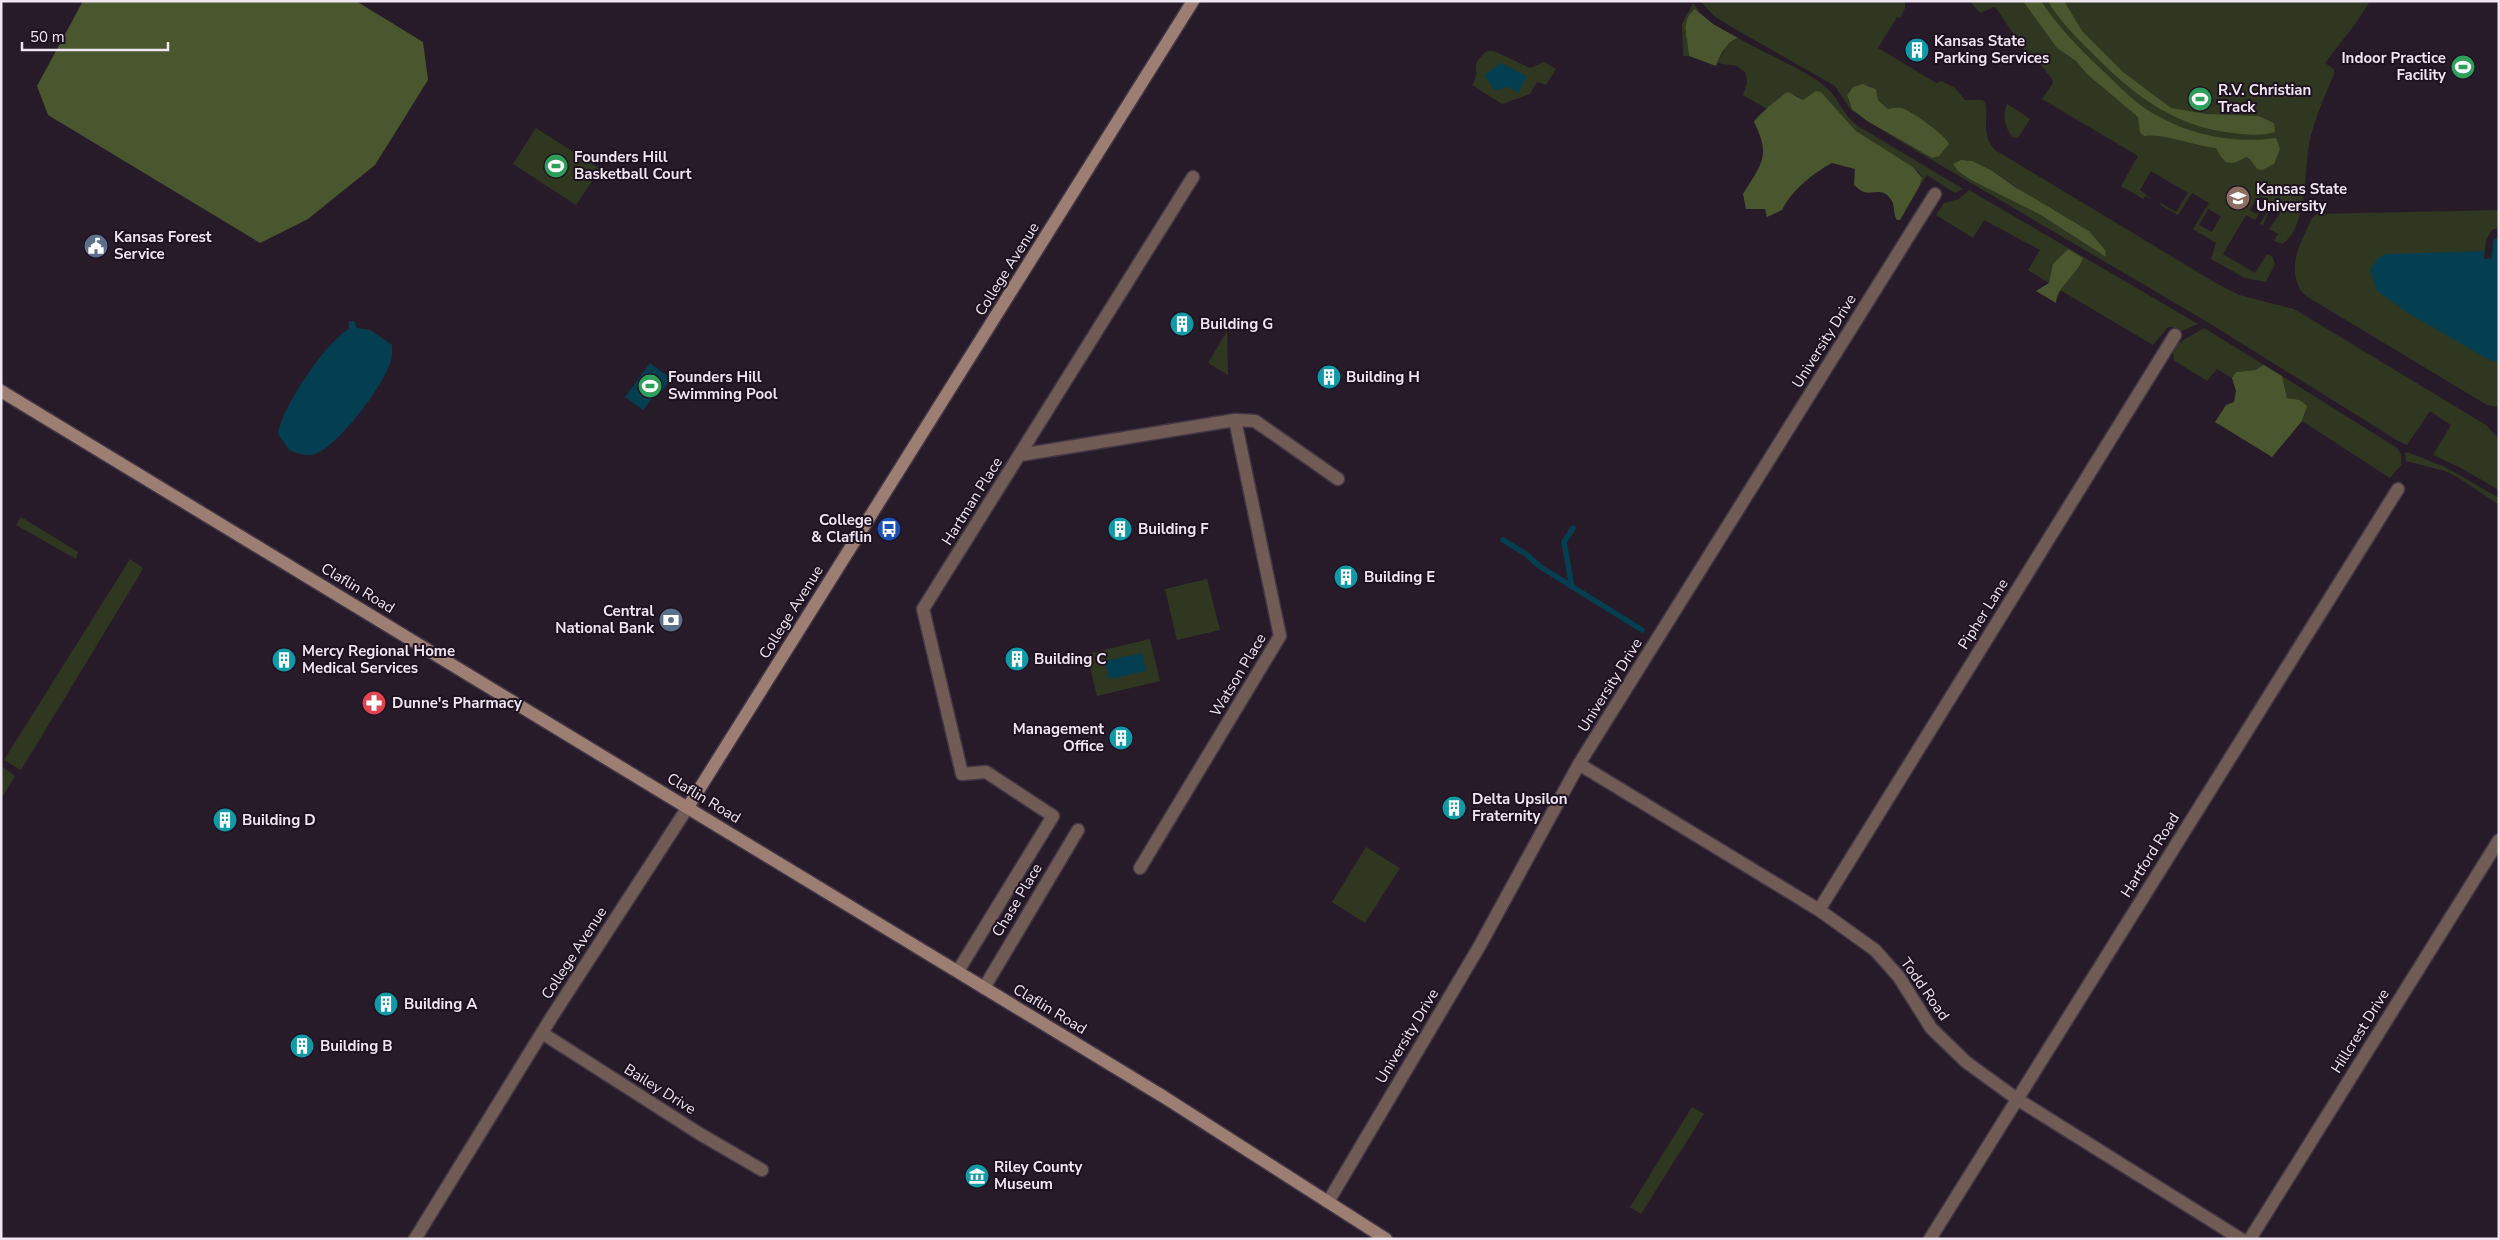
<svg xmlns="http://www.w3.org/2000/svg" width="2500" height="1240" font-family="'Nunito Sans',sans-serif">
  <rect width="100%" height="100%" fill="#271b2a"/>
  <!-- green -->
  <path fill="#303721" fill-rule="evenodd" d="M 1700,1 L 1905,1 L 1905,8 L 1900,18 L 1897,17 L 1878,48 L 1936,83 L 1941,81 L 1954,87 L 1965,100 L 1983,100 C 1992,111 1978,131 1995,150 L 2214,282 L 2239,295 L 2294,309 L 2486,425 L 2499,439 L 2499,490 L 2461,468 L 2433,455 L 2451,425 L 2430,411 L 2407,445 L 2400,442 L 2204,320 L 1874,126 L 1932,158 L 1934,130 C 1920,120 1907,106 1888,109 L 1878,100 L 1876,89 C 1866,83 1858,83 1849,91 C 1844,104 1857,114 1867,121 L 1851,110 L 1835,86 L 1730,26 L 1714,16 ZM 1967,160 L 1991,170 L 2029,196 L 2089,231 L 2101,254 L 2039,214 L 1971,180 Z
    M 1970,1 L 2370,1 L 2356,23 L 2325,63 L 2334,69 L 2334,74 C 2325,95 2316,116 2310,139 C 2304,165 2308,229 2282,244 L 2274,241 L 2278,234 L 2269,229 L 2280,214 L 2274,210 L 2273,213 L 2269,211 L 2263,225 L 2260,224 L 2272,203 L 2261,197 L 2255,201 L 2250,210 L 2256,214 L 2260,212 L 2255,220 L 2246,215 L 2223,254 L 2255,273 L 2267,254 L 2272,256 L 2275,264 L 2266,282 L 2245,278 L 2211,259 L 2216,243 L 2193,229 L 2209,203 L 2192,193 L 2178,215 L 2160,205 L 2161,203 L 2176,212 L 2188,193 L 2151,171 L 2140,190 L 2153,200 L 2146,196 L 2143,199 L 2121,186 L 2138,156 L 2042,99 L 2053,83 L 2052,79 L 2036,59 L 2031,60 L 1996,8 L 1994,7 L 1980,13 ZM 2208,209 L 2221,216 L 2212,232 L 2199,225 Z
    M 1693,3 L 1702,14 L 1698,10 L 1685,30 L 1689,56 L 1683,56 L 1682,24 Z
    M 1738,38 C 1765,54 1807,70 1829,90 C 1841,102 1842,114 1858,126 L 1963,189 L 1955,193 L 1927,175 L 1919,187 L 1922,178 L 1918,171 L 1856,131 L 1821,92 L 1803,100 L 1796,95 L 1780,98 L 1767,109 L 1743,95 L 1747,83 L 1746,73 L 1737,66 L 1717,63 L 1727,45 Z
    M 1487,51 L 1494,51 L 1530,68 L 1544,62 L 1556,69 L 1546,85 L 1537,82 L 1530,94 L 1502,104 L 1472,85 C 1483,68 1467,67 1487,51 Z
    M 2007,104 L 2030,119 L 2018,138 L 2012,137 C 2005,126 2002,116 2007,104 Z
    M 536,128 L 600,169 L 576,205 L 513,164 Z
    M 1969,190 L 2198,324 L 2179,332 L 2172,327 L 2168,327 L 2153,345 L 2060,290 L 2083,258 L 2068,249 C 2053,266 2057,263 2049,283 L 2028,270 L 2040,250 L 1984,220 L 1973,238 L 1936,215 L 1944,203 L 1959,199 Z
    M 2499,210 L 2499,228 L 2492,230 L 2486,240 L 2484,259 L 2499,258 L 2499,407 L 2487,405 L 2321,305 C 2315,301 2306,297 2302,292 C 2285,268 2302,240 2312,218 L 2317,214 Z
    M 2204,328 L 2264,365 L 2257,370 L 2236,372 L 2232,378 L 2217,369 L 2207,381 L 2175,361 C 2166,344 2194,335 2204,328 Z
    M 1227,331 L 1228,375 L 1208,363 Z
    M 2282,376 L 2397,448 L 2401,454 L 2401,465 L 2390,478 L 2302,421 L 2305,414 L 2300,400 L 2287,398 Z
    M 2407,452 L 2445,467 L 2499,498 L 2499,505 L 2459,478 L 2445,471 L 2406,461 L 2405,453 Z
    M 21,517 L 78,552 L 76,559 L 16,525 Z
    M 130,559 L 143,568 L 140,574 L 21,770 L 4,760 Z
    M 1207,579 L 1220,630 L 1177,640 L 1165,589 Z
    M 1150,639 L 1160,681 L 1097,696 L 1087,654 Z
    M 1,766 L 15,776 L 1,799 Z
    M 1366,847 L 1400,868 L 1365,923 L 1332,902 Z
    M 1692,1107 L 1704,1114 L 1641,1214 L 1630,1207 Z"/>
  <!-- forest -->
  <path fill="#4a562e" d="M 83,1 L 356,1 L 423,42 L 428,80 L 375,165 L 308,219 L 260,243 L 48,115 L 37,86 Z
    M 2023,1 L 2041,1 C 2058,27 2080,49 2102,70 C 2114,81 2126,94 2139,104 C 2177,132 2228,145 2276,138 L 2280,149 L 2274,164 L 2262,170 L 2257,169 L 2250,159 L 2246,157 C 2229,167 2225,165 2216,148 C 2194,146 2164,133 2144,136 L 2140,132 L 2138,117 L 2087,74 L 2076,61 L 2057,48 Z
    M 2048,1 L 2064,1 L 2082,31 L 2123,72 L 2171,108 L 2206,114 L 2258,116 L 2274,123 L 2275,132 C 2261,136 2247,135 2233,133 C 2173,127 2130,92 2090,51 C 2075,36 2058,19 2048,1 Z
    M 1695,9 L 1713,24 L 1738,38 C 1726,42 1720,55 1716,66 L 1689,56 C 1688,40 1679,21 1695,9 Z
    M 1863,84 L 1876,89 L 1878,100 L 1888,109 C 1893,108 1899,107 1904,109 C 1914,113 1945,135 1949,144 L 1939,156 L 1932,158 L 1867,121 L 1852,109 L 1847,95 L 1853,87 Z
    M 1816,91 L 1821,92 L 1856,131 L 1913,167 L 1922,178 L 1919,187 L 1900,220 L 1897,220 C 1893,214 1895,207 1892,201 C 1883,186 1873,195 1864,192 C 1860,191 1857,187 1854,185 L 1855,169 L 1832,163 C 1813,173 1791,191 1782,210 L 1767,217 L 1765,209 L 1746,209 L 1743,194 C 1762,163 1771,156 1754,122 C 1757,116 1782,95 1788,92 L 1803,100 Z
    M 1961,160 L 1972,161 L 1991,170 L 2015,187 L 2089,231 L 2105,250 L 2106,257 L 2039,214 L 1971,180 L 1958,171 L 1953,164 Z
    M 2068,249 L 2083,258 C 2077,275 2058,285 2056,303 L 2036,291 L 2049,283 L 2053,264 Z
    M 2264,365 L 2282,376 L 2287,398 L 2300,400 L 2307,406 L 2302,421 L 2272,457 L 2215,422 L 2226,405 L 2234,402 L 2236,391 L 2232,378 L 2236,372 L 2256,370 Z"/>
  <!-- water -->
  <path fill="#033f50" d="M 1501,63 L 1527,76 L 1518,93 L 1507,87 L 1495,91 L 1484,75 Z
    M 2484,251 L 2484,259 L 2499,258 L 2499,361 L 2491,361 L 2408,313 L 2377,291 L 2370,270 L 2377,259 L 2385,254 Z
    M 349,321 L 354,321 L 357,328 L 370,330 L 392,345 C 392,349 393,355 391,360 C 385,384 339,446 315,454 C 307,457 296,453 289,450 L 278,434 C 281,409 327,340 349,329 Z
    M 650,363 L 671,379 L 659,395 L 656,393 L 643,410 L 625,397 Z
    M 1142,653 L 1146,671 L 1109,679 L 1105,661 Z"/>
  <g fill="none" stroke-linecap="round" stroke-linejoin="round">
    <!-- stream -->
    <path stroke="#033f50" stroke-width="5.5" d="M 2494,264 L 2496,241
      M 1503,540 L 1526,554 L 1539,566 L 1642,630
      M 1572,587 L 1564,542 L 1573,528"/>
    <defs>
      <path id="street" d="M 1020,455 L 1235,420 L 1255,421 L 1338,479
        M 1579,764 L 1819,910 L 1875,950 L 1899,977 L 1931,1028 L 1966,1062 L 2017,1099 L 2241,1239
        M 1140,868 L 1280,636 L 1235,420
        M 1819,910 L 2175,335
        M 958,971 L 1053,816 L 986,772 L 962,774 L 923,609 L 1193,177
        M 984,988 L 1078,830
        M 542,1033 L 700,1134 L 762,1170
        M 1328,1202 L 1479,947 L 1579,764 L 1935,194
        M 415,1239 L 551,1018 L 688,807
        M 1930,1239 L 2398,489
        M 2250,1239 L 2499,840"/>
      <path id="secondary" d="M 1,391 L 1164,1097 L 1386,1239
        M 688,807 L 1193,1"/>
    </defs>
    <!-- street casing -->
    <use href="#street" stroke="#433746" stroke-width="15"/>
    <!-- secondary casing -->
    <use href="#secondary" stroke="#433746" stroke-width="15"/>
    <!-- street -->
    <use href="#street" stroke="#705c55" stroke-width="12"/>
    <!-- secondary -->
    <use href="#secondary" stroke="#9d7e73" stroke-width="12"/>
  </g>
  <!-- icons -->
  <defs>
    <symbol id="building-disc" viewBox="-11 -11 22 22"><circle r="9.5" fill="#0f9aa8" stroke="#1e1120"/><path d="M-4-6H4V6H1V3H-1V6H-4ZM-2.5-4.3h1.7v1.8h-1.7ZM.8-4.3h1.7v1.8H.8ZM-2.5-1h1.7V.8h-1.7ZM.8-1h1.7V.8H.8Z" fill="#fff"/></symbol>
    <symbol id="stadium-disc" viewBox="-11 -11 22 22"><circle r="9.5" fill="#2e9e5b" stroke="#1e1120"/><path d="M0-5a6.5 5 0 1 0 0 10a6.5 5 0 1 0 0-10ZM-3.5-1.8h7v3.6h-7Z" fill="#fff"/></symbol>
    <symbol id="university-disc" viewBox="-11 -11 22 22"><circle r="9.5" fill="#8d6e63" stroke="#1e1120"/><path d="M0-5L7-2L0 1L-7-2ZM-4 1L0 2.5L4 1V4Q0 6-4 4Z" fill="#fff"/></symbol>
    <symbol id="civic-disc" viewBox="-11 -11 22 22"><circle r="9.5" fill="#5c6f8a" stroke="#1e1120"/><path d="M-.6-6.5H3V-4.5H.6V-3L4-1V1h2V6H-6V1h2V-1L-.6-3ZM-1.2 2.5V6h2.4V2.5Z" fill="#fff"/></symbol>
    <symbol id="bus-disc" viewBox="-11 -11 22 22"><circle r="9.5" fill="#1a4fb4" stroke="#1e1120"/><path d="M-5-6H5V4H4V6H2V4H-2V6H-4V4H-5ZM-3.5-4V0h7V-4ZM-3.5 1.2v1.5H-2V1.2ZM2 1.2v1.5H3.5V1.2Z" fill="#fff"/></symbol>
    <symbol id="bank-disc" viewBox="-11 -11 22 22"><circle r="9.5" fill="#5c6f8a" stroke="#1e1120"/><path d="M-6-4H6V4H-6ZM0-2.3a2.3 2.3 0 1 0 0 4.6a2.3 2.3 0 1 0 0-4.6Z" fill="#fff"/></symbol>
    <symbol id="pharmacy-disc" viewBox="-11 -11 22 22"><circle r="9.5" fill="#e0444e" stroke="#1e1120"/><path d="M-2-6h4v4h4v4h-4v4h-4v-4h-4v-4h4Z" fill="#fff"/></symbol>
    <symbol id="museum-disc" viewBox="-11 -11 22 22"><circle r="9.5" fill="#0f9aa8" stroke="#1e1120"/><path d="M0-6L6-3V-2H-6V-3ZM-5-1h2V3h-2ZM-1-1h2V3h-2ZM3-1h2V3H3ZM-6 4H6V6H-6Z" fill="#fff"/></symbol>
  </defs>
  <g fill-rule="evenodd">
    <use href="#building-disc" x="1903" y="36" width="28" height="28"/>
    <use href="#stadium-disc" x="2449" y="53" width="28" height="28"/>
    <use href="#stadium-disc" x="2186" y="85" width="28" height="28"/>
    <use href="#stadium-disc" x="542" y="152" width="28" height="28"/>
    <use href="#university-disc" x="2224" y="184" width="28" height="28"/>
    <use href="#civic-disc" x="82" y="232" width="28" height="28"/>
    <use href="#building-disc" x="1168" y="310" width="28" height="28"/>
    <use href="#building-disc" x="1315" y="363" width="28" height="28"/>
    <use href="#stadium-disc" x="636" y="372" width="28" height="28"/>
    <use href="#bus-disc" x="875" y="515" width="28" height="28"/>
    <use href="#building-disc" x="1106" y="515" width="28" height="28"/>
    <use href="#building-disc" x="1332" y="563" width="28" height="28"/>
    <use href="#bank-disc" x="657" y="606" width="28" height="28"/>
    <use href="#building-disc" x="1003" y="645" width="28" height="28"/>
    <use href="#building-disc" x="270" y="646" width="28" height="28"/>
    <use href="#pharmacy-disc" x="360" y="689" width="28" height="28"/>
    <use href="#building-disc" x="1107" y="724" width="28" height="28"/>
    <use href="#building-disc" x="1440" y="794" width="28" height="28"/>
    <use href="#building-disc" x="211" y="806" width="28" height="28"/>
    <use href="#building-disc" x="372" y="990" width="28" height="28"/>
    <use href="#building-disc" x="288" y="1032" width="28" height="28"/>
    <use href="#museum-disc" x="963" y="1162" width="28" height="28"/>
  </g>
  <g text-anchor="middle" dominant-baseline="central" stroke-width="4" stroke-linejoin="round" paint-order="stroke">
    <!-- poi labels -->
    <g font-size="15" font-weight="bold" fill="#efe6f1" stroke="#1e1120" text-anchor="start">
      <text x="1934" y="41">Kansas State<tspan x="1934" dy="17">Parking Services</tspan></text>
      <text x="2446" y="58" text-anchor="end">Indoor Practice<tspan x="2446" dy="17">Facility</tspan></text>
      <text x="2218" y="90">R.V. Christian<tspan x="2218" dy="17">Track</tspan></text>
      <text x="574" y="157">Founders Hill<tspan x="574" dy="17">Basketball Court</tspan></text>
      <text x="2256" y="189">Kansas State<tspan x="2256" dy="17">University</tspan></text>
      <text x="114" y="237">Kansas Forest<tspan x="114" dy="17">Service</tspan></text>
      <text x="1200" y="324">Building G</text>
      <text x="668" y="377">Founders Hill<tspan x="668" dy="17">Swimming Pool</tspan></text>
      <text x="1346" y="377">Building H</text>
      <text x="872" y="520" text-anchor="end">College<tspan x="872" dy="17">&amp; Claflin</tspan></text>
      <text x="1138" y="529">Building F</text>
      <text x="1364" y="577">Building E</text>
      <text x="654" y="611" text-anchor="end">Central<tspan x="654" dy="17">National Bank</tspan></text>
      <text x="302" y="651">Mercy Regional Home<tspan x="302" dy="17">Medical Services</tspan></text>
      <text x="1034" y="659">Building C</text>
      <text x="392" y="703">Dunne's Pharmacy</text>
      <text x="1104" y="729" text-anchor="end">Management<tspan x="1104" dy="17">Office</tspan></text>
      <text x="1472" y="799">Delta Upsilon<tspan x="1472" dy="17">Fraternity</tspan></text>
      <text x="242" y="820">Building D</text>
      <text x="404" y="1004">Building A</text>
      <text x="320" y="1046">Building B</text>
      <text x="994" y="1167">Riley County<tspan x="994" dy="17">Museum</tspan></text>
    </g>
    <!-- street labels -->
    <g font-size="15" fill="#efe6f1" stroke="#1e1120">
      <text transform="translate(1007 269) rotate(-58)">College Avenue</text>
      <text transform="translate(1824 341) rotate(-58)">University Drive</text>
      <text transform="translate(972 501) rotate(-58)">Hartman Place</text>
      <text transform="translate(358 588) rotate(31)">Claflin Road</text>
      <text transform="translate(791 612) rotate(-58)">College Avenue</text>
      <text transform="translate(1983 614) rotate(-58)">Pipher Lane</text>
      <text transform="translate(1238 675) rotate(-59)">Watson Place</text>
      <text transform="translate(1610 685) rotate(-58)">University Drive</text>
      <text transform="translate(704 798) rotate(31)">Claflin Road</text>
      <text transform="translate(2150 855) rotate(-58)">Hartford Road</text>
      <text transform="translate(1017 900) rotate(-59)">Chase Place</text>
      <text transform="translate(574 953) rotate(-57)">College Avenue</text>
      <text transform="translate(1925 989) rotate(55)">Todd Road</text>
      <text transform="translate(1050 1009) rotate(31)">Claflin Road</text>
      <text transform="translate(2360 1031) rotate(-58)">Hillcrest Drive</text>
      <text transform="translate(1407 1036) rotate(-59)">University Drive</text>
      <text transform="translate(660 1089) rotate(32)">Bailey Drive</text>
    </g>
  </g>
  <!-- border -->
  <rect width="2500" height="1240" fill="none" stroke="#efe6f1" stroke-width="5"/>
  <!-- scale -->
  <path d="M22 42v8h146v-8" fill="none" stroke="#efe6f1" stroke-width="2.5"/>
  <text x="30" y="42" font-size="15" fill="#efe6f1" stroke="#1e1120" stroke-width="4" paint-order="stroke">50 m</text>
</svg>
